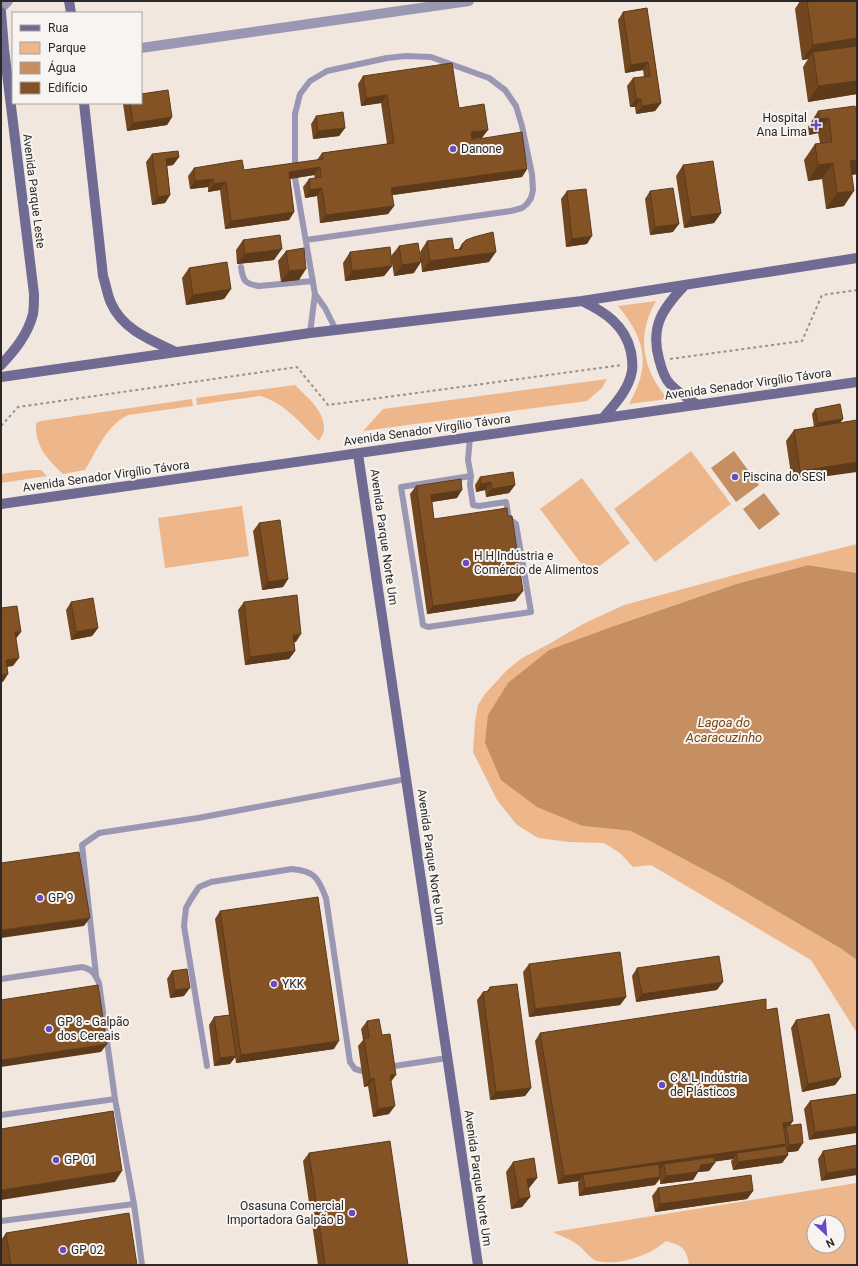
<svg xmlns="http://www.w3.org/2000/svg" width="858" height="1266" font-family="Roboto,sans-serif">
  <rect width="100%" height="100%" fill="#f7f4f1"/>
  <!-- built -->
  <path fill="#f1e7df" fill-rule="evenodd" d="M 1,1 L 857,1 L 857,1265 L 1,1265 ZM 13,13 L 141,13 L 141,103 L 13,103 ZM 814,1222 L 838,1222 L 838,1246 L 814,1246 Z"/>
  <!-- green -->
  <path fill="#edb78b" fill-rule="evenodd" d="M 656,301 C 636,335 642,370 668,399 L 629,404 C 651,365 646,340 618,306 Z
    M 607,379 L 602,388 L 587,401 L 363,431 L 383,409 Z
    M 295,385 C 306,396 325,411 324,429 C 324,433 321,437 319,441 C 301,424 284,402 260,396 L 197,405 L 196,398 Z
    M 192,399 L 193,406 L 128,415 C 106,426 97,450 85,470 L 63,474 C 47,459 35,446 36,423 L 41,421 Z
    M 691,451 L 731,504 L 655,562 L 614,509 Z
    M 30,470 L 41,470 L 47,476 L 1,483 L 1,474 Z
    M 582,478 L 630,543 L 589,574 L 540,509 Z
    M 242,506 L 249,556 L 165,568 L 158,518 Z
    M 857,544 L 857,573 L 808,565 L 736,584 L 617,625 L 583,826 L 631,831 L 727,882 L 840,948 L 857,960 L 857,1033 L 811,960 L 651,865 L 633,867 L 620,853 L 604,843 L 569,842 L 538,838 L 517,825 L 497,800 L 473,752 L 475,722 L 478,705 L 485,694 L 507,670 L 522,658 L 549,644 L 583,624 L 624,605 L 764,567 Z
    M 857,1183 L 857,1265 L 689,1265 C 686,1247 682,1246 666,1241 C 649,1256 619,1266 597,1261 C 590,1259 584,1249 578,1245 C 570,1239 561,1236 553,1232 ZM 814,1222 L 838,1222 L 838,1246 L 814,1246 Z"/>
  <!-- water -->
  <path fill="#c58f61" d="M 734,451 L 759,485 L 736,502 L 711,468 Z
    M 764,493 L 780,514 L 759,530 L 743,509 Z
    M 808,565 L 857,573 L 857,960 L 840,948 L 727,882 L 631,831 L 583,826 L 537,807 L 501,780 L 485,743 L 488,715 L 508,683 L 549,650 L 617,625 L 736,584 Z"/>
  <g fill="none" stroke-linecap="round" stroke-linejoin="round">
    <!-- path -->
    <path stroke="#959390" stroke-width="2" stroke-dasharray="3 3" stroke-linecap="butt" d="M 670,359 L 802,341 L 822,295 L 857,290
      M 1,426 L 18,407 L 297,367 L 328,405 L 622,365"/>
    <!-- lane -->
    <path stroke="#9a97b3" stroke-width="6" d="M 295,170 L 295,114 L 300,94 L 310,81 L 327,71 L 387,58 L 406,56 L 431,57 L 489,78 L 505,90 L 516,106 L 522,126 L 532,174 L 533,190 L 531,198 L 527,204 L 522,208 L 511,211 L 306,240
      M 295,178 L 315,294 L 310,333
      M 241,267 C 243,281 245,284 259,286 L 313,281
      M 315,294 L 325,308 L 336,330
      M 470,437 L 468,460 L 471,476 L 470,485 L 473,505 L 479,506 L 506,502 L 509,519 L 516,524 L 531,612 L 428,627 L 423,625 L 401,487 L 471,476
      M 96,975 L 82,845 L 99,833 L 198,818 L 406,779
      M 1,979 L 82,967 C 92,969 95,974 99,983 L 115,1099 L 134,1204 L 142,1265
      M 207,1066 L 184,926 L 186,908 L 191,899 L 199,887 L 211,882 L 292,869 C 314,871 318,877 326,898 L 350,1062 L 355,1069 L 362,1071
      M 388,1067 L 447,1058
      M 1,1115 L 115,1099
      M 1,1221 L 134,1204"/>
    <!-- street -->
    <path stroke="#9a97b3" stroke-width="10" d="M 1,8 L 8,1
      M 141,48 L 469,1"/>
    <!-- secondary -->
    <path stroke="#6f6b92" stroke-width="10" d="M 69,1 L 71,13
      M 1,12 L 4,49 L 34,294 C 34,301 34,308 33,314 C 28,334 15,350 1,365
      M 84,103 L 103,276 C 106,285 107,294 111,303 C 123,330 151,340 176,352
      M 685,285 C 663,308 650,326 659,359 C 661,367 664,378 670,384 C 677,392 688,398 697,405
      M 582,301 C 605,312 625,325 631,352 C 632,358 633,365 632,371 C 629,389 615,404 603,418
      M 1,377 L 310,333 L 582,301 L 857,258
      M 358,454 L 478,1265
      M 1,504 L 857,382"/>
  </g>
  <!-- wall -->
  <path fill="#724720" d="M 800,1 L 857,1 L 857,94 L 808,102 L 803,67 L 808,59 L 802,60 L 795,9 Z
    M 647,8 L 661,103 L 655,111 L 636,114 L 635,107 L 630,107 L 627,86 L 633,78 L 644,77 L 643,70 L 625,73 L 618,20 L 623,12 Z
    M 363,76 L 459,108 L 482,138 L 472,139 L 527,169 L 522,177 L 392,195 L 394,206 L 388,214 L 320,223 L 317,196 L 305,198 L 303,187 L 309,179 L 315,178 L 314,175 L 290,179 L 294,212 L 289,220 L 225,229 L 220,190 L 208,192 L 208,187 L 190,189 L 188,176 L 194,168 L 244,170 L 317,160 L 322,153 L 387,144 L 381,103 L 361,106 L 358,84 Z
    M 124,103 L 141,103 L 172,117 L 167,125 L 127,131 L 123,104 Z
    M 818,111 L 857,116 L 857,174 L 852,175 L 844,206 L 826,209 L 822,179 L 808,181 L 804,160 L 815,144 L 820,143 L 818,133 L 809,135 L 808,127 Z
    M 316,116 L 345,128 L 339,136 L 313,139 L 311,124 Z
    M 152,154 L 179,157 L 173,165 L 167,166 L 170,195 L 165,203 L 152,205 L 146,162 Z
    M 683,165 L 721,213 L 714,223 L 684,228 L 676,176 Z
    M 567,191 L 587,244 L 566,247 L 561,199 Z
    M 650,191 L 673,232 L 650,235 L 645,199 Z
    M 243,240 L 274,260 L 237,264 L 236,250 Z
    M 427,241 L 454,250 L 458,250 L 462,244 L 489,262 L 422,272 L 420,252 Z
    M 399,246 L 414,273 L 394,276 L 391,256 Z
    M 286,251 L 299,280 L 281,282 L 278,261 Z
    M 350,252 L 392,266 L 384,276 L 345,281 L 343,263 Z
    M 189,268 L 231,289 L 224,299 L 186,305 L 182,278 Z
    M 815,409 L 843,419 L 792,481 L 786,441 L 794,430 L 814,427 L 812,414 Z
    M 480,477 L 515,485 L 509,493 L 486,497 L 485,490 L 476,492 L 475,485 Z
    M 416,486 L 457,498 L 432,502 L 434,519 L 508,516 L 523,591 L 515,601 L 427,614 L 410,494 Z
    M 259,523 L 288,579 L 283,587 L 262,590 L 253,531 Z
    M 71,602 L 98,628 L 92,636 L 71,640 L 66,610 Z
    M 244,602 L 296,642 L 294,642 L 295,651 L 289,659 L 245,665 L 238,610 Z
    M 220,911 L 334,1049 L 236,1063 L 235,1057 L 230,1064 L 214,1066 L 209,1025 L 214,1017 L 229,1015 L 215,919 Z
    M 529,964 L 626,997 L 620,1005 L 529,1017 L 523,972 Z
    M 637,968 L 717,990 L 636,1002 L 632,976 Z
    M 172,971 L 184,996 L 170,998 L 167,979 Z
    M 490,987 L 531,1088 L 525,1096 L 490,1100 L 477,1000 L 483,992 L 487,991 Z
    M 796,1020 L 841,1077 L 835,1085 L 802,1092 L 791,1028 Z
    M 367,1021 L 382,1035 L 391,1082 L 389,1114 L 373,1117 L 368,1086 L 364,1087 L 358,1046 L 363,1040 L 361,1029 Z
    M 540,1033 L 791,1125 L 798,1151 L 787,1152 L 788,1155 L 782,1163 L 733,1170 L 731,1161 L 733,1159 L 715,1161 L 709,1171 L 698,1172 L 693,1180 L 660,1184 L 660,1179 L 655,1185 L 579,1196 L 578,1183 L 579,1181 L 558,1184 L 535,1041 Z
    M 857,1094 L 809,1140 L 804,1109 L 810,1101 Z
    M 857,1145 L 821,1181 L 818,1159 L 823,1151 Z
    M 309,1153 L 408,1265 L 318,1265 L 303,1161 Z
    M 513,1162 L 537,1178 L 529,1188 L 528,1188 L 530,1197 L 522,1207 L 511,1209 L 506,1172 Z
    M 658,1188 L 753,1191 L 747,1199 L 655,1212 L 652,1196 Z
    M 6,1233 L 137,1265 L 2,1265 L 1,1258 L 1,1240 Z"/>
  <!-- shaded-wall -->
  <path fill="#5c3a1a" d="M 857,38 L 857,51 L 813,52 L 808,59 L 802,60 L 813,45 Z
    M 648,62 L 643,70 L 625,73 L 631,65 Z
    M 857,81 L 857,94 L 808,102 L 818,86 Z
    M 387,95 L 381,103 L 361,106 L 366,98 Z
    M 636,99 L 641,99 L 635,107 L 630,107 Z
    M 661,103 L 655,111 L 636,114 L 642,106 Z
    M 172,117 L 167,125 L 127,131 L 133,123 Z
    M 829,118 L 818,133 L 809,135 L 820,119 Z
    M 345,128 L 339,136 L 313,139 L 318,131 Z
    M 488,130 L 482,138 L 466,140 L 471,132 Z
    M 179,157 L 173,165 L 160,167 L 166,159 Z
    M 857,160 L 857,174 L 839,177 L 850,161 Z
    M 833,163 L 822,179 L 808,181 L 818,165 Z
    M 320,167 L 314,175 L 283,180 L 289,172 Z
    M 527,169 L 522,177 L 386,196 L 391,188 Z
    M 213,179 L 208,187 L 190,189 L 195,181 Z
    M 226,182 L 220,190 L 208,192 L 214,184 Z
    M 322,188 L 317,196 L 305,198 L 310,190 Z
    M 854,191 L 844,206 L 826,209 L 837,193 Z
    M 170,195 L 165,203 L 152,205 L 158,197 Z
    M 394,206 L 388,214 L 320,223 L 326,215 Z
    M 294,212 L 289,220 L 225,229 L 231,221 Z
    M 721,213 L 714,223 L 684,228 L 691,217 Z
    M 679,224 L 673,232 L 650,235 L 655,227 Z
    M 592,236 L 587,244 L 566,247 L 572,239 Z
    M 282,249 L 274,260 L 237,264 L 245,254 Z
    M 496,252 L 489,262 L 422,272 L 430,261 Z
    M 421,262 L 414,273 L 394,276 L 402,265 Z
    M 392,266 L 384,276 L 345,281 L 352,271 Z
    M 306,269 L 299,280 L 281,282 L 289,271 Z
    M 231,289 L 224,299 L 186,305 L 193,295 Z
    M 843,419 L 839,424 L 814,429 L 818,423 Z
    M 857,462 L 857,472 L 792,481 L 800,471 Z
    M 491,482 L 485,490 L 476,492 L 481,484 Z
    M 515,485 L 509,493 L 486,497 L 492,489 Z
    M 462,490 L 457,498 L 425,503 L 431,495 Z
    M 288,579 L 283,587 L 262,590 L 268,582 Z
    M 523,591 L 515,601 L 427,614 L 433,606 Z
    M 98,628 L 92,636 L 71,640 L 76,632 Z
    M 15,632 L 21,632 L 15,640 Z
    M 301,634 L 296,642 L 287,643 L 293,635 Z
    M 295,651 L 289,659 L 245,665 L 250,657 Z
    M 19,658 L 13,666 L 1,668 L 6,660 Z
    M 8,674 L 3,682 L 1,682 L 1,675 Z
    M 90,918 L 84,926 L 1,938 L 1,930 Z
    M 723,982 L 717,990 L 636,1002 L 642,994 Z
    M 190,988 L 184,996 L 170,998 L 175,990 Z
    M 626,997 L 620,1005 L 529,1017 L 535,1009 Z
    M 339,1041 L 334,1049 L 236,1063 L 241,1055 Z
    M 107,1044 L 101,1052 L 1,1067 L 1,1060 Z
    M 236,1056 L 230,1064 L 214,1066 L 220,1058 Z
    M 390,1075 L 396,1075 L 390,1083 Z
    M 841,1077 L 835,1085 L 802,1092 L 808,1084 Z
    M 374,1078 L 368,1086 L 364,1087 L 370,1079 Z
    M 531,1088 L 525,1096 L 490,1100 L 496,1092 Z
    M 395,1106 L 389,1114 L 373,1117 L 378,1109 Z
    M 793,1121 L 788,1129 L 786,1126 L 783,1130 L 783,1123 Z
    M 857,1126 L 857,1133 L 809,1140 L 815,1132 Z
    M 803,1143 L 798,1151 L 783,1153 L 789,1145 Z
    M 786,1144 L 780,1152 L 737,1153 L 733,1159 L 665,1169 L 664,1164 L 661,1169 L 584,1180 L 583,1175 L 579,1181 L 558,1184 L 564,1176 Z
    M 788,1155 L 782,1163 L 733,1170 L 738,1162 Z
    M 715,1163 L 709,1171 L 698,1172 L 693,1180 L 660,1184 L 666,1176 L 701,1165 Z
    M 857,1168 L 857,1175 L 821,1181 L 827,1173 Z
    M 122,1171 L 115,1182 L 1,1200 L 1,1190 Z
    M 660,1177 L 655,1185 L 579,1196 L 585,1188 Z
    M 537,1178 L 529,1188 L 520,1190 L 527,1179 Z
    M 753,1191 L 747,1199 L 655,1212 L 660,1204 Z
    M 530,1197 L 522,1207 L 511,1209 L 519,1199 Z"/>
  <!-- building -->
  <path fill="#845325" stroke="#5c3a1a" d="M 807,1 L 857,1 L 857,38 L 813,45 Z
    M 647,8 L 661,103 L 642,106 L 641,99 L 636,99 L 633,78 L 650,76 L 648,62 L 631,65 L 623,12 Z
    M 857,46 L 857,81 L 818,86 L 813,52 Z
    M 452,63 L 459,108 L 484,104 L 488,130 L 471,132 L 472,140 L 522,132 L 527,169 L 391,188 L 394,206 L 326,215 L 322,188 L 310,190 L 309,179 L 321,177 L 320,167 L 289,172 L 294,212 L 231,221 L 226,182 L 214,184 L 213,179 L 195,181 L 194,168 L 242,160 L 244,170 L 323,159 L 322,153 L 394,143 L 387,95 L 366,98 L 363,76 Z
    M 168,90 L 172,117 L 133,123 L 130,103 L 141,103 L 141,94 Z
    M 855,106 L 857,116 L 857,160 L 850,161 L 854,191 L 837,193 L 833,163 L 818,165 L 815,144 L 832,142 L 829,118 L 820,119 L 818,111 Z
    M 343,112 L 345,128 L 318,131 L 316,116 Z
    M 178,151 L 179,157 L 166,159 L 170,195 L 158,197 L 152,154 Z
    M 713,161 L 721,213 L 691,217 L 683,165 Z
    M 673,188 L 679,224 L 655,227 L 650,191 Z
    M 586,189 L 592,236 L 572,239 L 567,191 Z
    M 493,232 L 496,252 L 430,261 L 427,241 L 452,238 L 454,250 L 462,249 L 462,244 L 466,240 L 474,237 Z
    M 280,235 L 282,249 L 245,254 L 243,240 Z
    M 418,243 L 421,262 L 402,265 L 399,246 Z
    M 390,247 L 392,266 L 352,271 L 350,252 Z
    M 304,248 L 306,269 L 289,271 L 286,251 Z
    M 227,262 L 231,289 L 193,295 L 189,268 Z
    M 840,404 L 843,419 L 818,423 L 815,409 Z
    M 857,420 L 857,462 L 800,471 L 794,430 Z
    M 513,472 L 515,485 L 492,489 L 491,482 L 481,484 L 480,477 Z
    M 461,479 L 462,490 L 431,495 L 434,519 L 507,508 L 508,516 L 512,516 L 523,591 L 521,591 L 521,593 L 433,606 L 416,486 Z
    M 280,520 L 288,579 L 268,582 L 259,523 Z
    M 297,595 L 301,634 L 293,635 L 295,651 L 250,657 L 244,602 Z
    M 93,598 L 98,628 L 76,632 L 71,602 Z
    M 17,606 L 21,632 L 15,632 L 19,658 L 6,660 L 8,674 L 1,675 L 1,608 Z
    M 79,852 L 90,918 L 1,930 L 1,863 Z
    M 318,897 L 339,1041 L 241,1055 L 220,911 Z
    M 620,952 L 626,997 L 535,1009 L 529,964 Z
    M 719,956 L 723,982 L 642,994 L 637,968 Z
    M 187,969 L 190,988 L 175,990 L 172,971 Z
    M 517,984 L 531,1088 L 496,1092 L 483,992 L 489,991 L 490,987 Z
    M 98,985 L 107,1044 L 1,1060 L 1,1000 Z
    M 766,999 L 766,1010 L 777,1008 L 793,1121 L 783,1123 L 786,1144 L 564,1176 L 540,1033 Z
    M 829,1014 L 841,1077 L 808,1084 L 796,1020 Z
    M 230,1015 L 236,1056 L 220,1058 L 214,1017 Z
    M 379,1019 L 382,1035 L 390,1034 L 396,1075 L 390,1075 L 395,1106 L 378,1109 L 374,1078 L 370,1079 L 364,1038 L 369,1038 L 367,1021 Z
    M 857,1094 L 857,1126 L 815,1132 L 810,1101 Z
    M 113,1111 L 122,1171 L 1,1190 L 1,1129 Z
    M 801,1124 L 803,1143 L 789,1145 L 786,1126 Z
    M 390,1141 L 408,1265 L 325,1265 L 309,1153 Z
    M 857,1145 L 857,1168 L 827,1173 L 823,1151 Z
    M 786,1146 L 788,1155 L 738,1162 L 737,1153 Z
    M 714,1157 L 715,1163 L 701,1165 L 698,1172 L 666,1176 L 664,1164 Z
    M 534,1158 L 537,1178 L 527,1179 L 530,1197 L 519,1199 L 513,1162 Z
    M 659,1164 L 660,1177 L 585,1188 L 583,1175 Z
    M 751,1175 L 753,1191 L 660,1204 L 658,1188 Z
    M 129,1213 L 137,1265 L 11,1265 L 6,1233 Z"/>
  <!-- markers -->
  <g fill="#684ac3" stroke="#f7f4f1" stroke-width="1.5">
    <path d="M814 119h4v4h4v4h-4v4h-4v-4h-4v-4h4z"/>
    <circle cx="453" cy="149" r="4"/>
    <circle cx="735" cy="477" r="4"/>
    <circle cx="466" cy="563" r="4"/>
    <circle cx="40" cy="898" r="4"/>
    <circle cx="274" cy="984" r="4"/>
    <circle cx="49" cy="1029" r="4"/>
    <circle cx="662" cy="1085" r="4"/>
    <circle cx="56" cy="1160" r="4"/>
    <circle cx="352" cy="1213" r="4"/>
    <circle cx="63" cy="1250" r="4"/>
  </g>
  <g text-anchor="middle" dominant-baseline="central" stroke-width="4" stroke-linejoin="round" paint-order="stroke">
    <!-- poi labels -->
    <g font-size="12" fill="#2a2928" stroke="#f7f4f1" text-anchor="start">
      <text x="807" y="118" text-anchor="end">Hospital<tspan x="807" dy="14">Ana Lima</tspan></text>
      <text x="461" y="149">Danone</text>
      <text x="743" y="477">Piscina do SESI</text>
      <text x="474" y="556">H H Indústria e<tspan x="474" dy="14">Comércio de Alimentos</tspan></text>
      <text x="48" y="898">GP 9</text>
      <text x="282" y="984">YKK</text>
      <text x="57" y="1022">GP 8 - Galpão<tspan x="57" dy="14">dos Cereais</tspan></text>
      <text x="670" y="1078">C &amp; L Indústria<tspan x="670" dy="14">de Plásticos</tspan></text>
      <text x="64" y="1160">GP 01</text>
      <text x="344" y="1206" text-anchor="end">Osasuna Comercial<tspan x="344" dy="14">Importadora Galpão B</tspan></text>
      <text x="71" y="1250">GP 02</text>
    </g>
    <!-- street labels -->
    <g font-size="12" fill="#2a2928" stroke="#f7f4f1">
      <text transform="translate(34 191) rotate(83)">Avenida Parque Leste</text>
      <text transform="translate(748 384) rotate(-8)">Avenida Senador Virgílio Távora</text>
      <text transform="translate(427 430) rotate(-8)">Avenida Senador Virgílio Távora</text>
      <text transform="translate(106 476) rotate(-8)">Avenida Senador Virgílio Távora</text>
      <text transform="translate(384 537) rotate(82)">Avenida Parque Norte Um</text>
      <text transform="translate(431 857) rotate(82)">Avenida Parque Norte Um</text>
      <text transform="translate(478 1178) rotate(82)">Avenida Parque Norte Um</text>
    </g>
    <!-- water labels -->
    <g font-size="13" font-style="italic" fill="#7a4610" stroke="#f7f4f1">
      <text x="724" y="722">Lagoa do<tspan x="724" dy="15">Acaracuzinho</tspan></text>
    </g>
  </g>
  <!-- border -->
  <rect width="858" height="1266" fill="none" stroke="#2a2928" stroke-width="4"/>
  <!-- legend -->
  <rect x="12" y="12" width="130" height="92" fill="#f7f4f1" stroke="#a5a3a1"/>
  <rect x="20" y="25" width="20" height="6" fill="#6f6b92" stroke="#a5a3a1"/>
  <text x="48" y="32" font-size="12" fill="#2a2928">Rua</text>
  <rect x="20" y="42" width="20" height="12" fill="#edb78b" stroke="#a5a3a1"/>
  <text x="48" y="52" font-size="12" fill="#2a2928">Parque</text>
  <rect x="20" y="62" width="20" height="12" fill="#c58f61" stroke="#a5a3a1"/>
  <text x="48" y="72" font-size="12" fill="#2a2928">Água</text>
  <rect x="20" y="82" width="20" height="12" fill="#845325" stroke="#a5a3a1"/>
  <text x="48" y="92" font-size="12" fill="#2a2928">Edifício</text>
  <!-- north arrow -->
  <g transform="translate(826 1234) rotate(154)"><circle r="19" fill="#f7f4f1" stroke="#a5a3a1"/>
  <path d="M0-3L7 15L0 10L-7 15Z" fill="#684ac3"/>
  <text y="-6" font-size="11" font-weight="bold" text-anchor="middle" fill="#2a2928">N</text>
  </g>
</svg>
